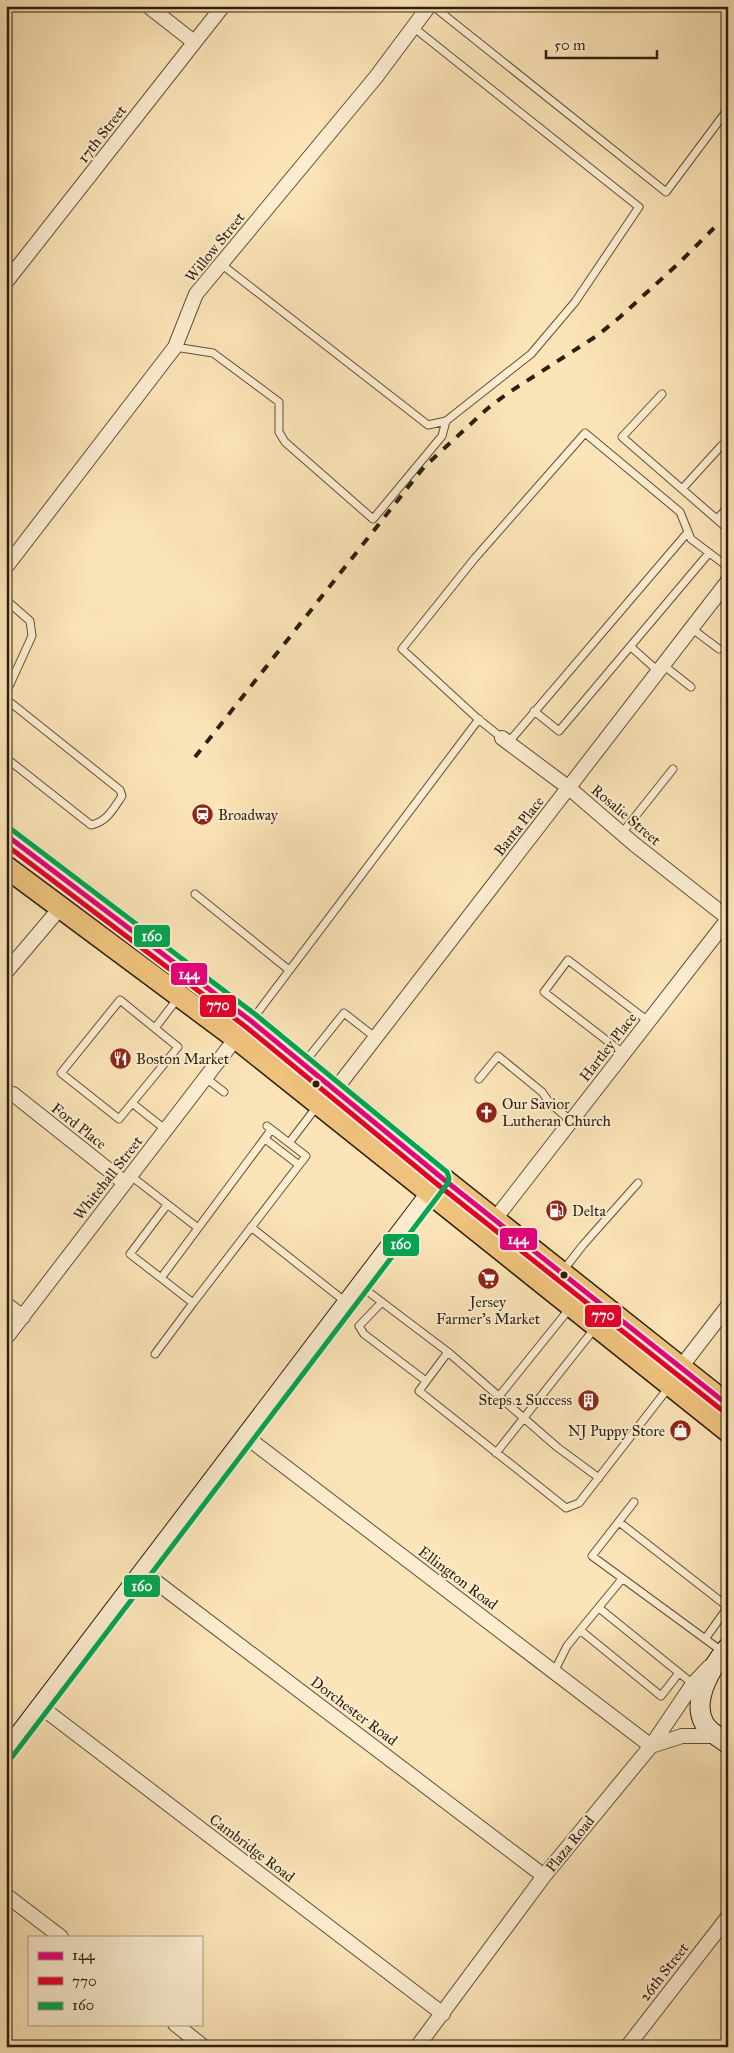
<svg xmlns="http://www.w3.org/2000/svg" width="734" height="2053" font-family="'IM FELL Great Primer',serif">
  <rect width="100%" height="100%" fill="#fbe4b7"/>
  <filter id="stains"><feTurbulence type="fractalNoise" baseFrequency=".004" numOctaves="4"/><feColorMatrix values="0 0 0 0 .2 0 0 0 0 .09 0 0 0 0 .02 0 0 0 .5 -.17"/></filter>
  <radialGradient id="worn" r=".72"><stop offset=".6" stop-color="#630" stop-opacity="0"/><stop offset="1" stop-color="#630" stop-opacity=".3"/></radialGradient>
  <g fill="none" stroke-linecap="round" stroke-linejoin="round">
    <defs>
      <path id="lane" d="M 433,6 L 666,192 L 728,109
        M 221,264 L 428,425 L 446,421 L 531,354 L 575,302 L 639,207 L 413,27
        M 175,347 L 213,353 L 279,402 L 279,432 L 285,442 L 373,519 L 442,436 L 446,421
        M 662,394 L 622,437 L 728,529
        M 682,489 L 722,445
        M 717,519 L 728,507
        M 6,600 L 30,621 L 32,636 L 6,693
        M 691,628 L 719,649
        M 631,647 L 658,671
        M 663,665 L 691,687
        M 6,699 L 120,790 L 122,796 C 113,809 107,822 91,825 L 6,758
        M 534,711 L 559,731 L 709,553
        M 502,738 L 477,718 L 402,649 L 475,558 L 585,433 L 680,512 L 691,539 L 728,567
        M 508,743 L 688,532
        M 622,833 L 673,769
        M 195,894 L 289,970
        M 120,1000 L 178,1047 L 119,1119 L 61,1073 Z
        M 252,1020 L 479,719
        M 155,1028 L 178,998
        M 623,1053 L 544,992 L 568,960 L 648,1021
        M 304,1063 L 344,1013 L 376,1038
        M 206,1078 L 224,1092
        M 479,1079 L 498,1056 L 542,1092 L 549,1102 L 571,1121
        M 132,1103 L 166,1130
        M 267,1126 L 306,1156 L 193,1303 L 161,1278 L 271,1130
        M 265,1139 L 299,1165
        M 289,1143 L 318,1105
        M 131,1176 L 198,1228
        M 251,1227 L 347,1303
        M 562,1272 L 583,1245 L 638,1183
        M 161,1278 L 130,1254 L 167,1205
        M 362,1287 L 448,1352 L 557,1447 L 599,1478
        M 382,1302 L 359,1326 L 364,1334 L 426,1381
        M 448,1352 L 419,1391 L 566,1508 L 579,1503 L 669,1387
        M 155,1354 L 193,1303
        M 500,1395 L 570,1308
        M 496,1453 L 595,1328
        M 634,1502 L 592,1556 L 723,1652
        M 619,1522 L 728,1607
        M 599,1608 L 693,1684
        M 580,1630 L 661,1696 L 679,1673
        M 705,1639 L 728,1607
        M 554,1672 L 567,1646 L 622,1579"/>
      <path id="street" d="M 148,6 L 194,42
        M 6,282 L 223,6
        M 6,567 L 175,347 L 196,294 L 376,77 L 429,6
        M 502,738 L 569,788 L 634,844 L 728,918
        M 6,972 L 61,907
        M 335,1090 L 728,581
        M 13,1094 L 125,1183
        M 495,1219 L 728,919
        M 6,1304 L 23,1317
        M 6,1338 L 236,1038
        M 681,1367 L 728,1306
        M 245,1436 L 651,1746
        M 143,1572 L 544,1876
        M 41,1707 L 443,2014
        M 651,1746 L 682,1736 L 717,1736
        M 6,1895 L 61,1937
        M 175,2024 L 204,2047
        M 417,2047 L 544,1876 L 651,1746 L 693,1684 L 709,1667
        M 627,2047 L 728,1917"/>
      <path id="secondary" d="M 728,1647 C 713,1665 691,1699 704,1723 C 708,1731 720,1738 728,1744
        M 6,1752 L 439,1182"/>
      <path id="primary" d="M 6,835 L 251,1021 L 442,1178 L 728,1405
        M 6,867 L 236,1038 L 728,1431"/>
    </defs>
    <!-- lane casing -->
    <use href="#lane" stroke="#605038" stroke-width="9"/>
    <!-- street casing -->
    <use href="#street" stroke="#605038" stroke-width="16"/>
    <!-- secondary casing -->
    <use href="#secondary" stroke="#2c1f0d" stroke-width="21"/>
    <!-- primary casing -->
    <use href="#primary" stroke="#2c1f0d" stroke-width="24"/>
    <!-- lane -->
    <use href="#lane" stroke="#fcedd0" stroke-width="7"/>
    <!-- street -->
    <use href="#street" stroke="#fcedd0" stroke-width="14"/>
    <!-- secondary -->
    <use href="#secondary" stroke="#fcedd0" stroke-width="19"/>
    <!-- primary -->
    <use href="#primary" stroke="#eec27c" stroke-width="21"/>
    <!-- rail -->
    <path stroke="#2c1f0d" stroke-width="4" stroke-dasharray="9 9" stroke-linecap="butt" d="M 195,757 L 424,467 L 487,409 L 508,393 L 598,335 L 620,317 L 679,263 L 714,228"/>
    <defs>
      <path id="bus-1" d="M 6,835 L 251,1021 L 442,1178 L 728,1405"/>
      <path id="bus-2" d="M 6,845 L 246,1027 L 437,1184 L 723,1411"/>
      <path id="bus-3" d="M 11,829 L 256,1015 L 447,1172 L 449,1178 L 448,1183 L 12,1757"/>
    </defs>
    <!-- bus-1 casing -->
    <use href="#bus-1" stroke="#fcedd0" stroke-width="9"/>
    <!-- bus-2 casing -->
    <use href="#bus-2" stroke="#fcedd0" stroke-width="9"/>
    <!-- bus-3 casing -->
    <use href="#bus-3" stroke="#fcedd0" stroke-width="9"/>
    <!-- bus-1 -->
    <use href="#bus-1" stroke="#e5007d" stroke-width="5"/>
    <!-- bus-2 -->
    <use href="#bus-2" stroke="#e4002b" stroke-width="5"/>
    <!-- bus-3 -->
    <use href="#bus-3" stroke="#00a651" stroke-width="5"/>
  </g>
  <!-- icons -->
  <defs>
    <symbol id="station-disc" viewBox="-11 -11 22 22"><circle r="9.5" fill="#8f2418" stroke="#fcedd0"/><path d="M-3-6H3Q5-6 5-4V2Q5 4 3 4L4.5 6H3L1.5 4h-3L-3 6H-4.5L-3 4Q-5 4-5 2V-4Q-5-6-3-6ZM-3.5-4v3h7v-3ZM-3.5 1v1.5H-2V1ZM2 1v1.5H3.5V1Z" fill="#fff"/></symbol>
    <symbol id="restaurant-disc" viewBox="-11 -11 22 22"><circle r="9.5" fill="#8f2418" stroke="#fcedd0"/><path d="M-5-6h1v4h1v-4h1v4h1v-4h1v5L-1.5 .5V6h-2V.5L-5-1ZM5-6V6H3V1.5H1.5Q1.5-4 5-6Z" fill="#fff"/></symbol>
    <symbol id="church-disc" viewBox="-11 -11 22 22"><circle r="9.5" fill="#8f2418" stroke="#fcedd0"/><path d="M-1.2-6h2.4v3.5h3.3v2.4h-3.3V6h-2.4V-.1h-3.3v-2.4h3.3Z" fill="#fff"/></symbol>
    <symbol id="fuel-disc" viewBox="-11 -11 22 22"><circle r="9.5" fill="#8f2418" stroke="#fcedd0"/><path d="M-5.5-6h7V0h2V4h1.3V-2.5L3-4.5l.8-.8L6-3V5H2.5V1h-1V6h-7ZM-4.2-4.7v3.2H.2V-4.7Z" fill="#fff"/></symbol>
    <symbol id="supermarket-disc" viewBox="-11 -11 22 22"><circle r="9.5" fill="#8f2418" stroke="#fcedd0"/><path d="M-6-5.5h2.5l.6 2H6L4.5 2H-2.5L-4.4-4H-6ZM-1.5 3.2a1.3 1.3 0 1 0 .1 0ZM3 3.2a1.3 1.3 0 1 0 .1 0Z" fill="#fff"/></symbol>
    <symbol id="building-disc" viewBox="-11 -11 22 22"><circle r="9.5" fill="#8f2418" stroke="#fcedd0"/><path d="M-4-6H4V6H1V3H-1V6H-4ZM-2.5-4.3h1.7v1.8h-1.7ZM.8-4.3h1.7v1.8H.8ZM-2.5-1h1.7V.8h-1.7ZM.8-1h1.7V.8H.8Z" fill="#fff"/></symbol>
    <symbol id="shop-disc" viewBox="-11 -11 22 22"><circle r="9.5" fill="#8f2418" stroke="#fcedd0"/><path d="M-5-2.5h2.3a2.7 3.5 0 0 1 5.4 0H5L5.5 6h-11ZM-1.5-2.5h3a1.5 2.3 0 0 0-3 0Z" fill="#fff"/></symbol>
  </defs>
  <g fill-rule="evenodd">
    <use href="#station-disc" x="190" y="802" width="25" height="25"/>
    <use href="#restaurant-disc" x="108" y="1046" width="25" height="25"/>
    <use href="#church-disc" x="474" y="1100" width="25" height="25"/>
    <use href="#fuel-disc" x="544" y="1198" width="25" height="25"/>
    <use href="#supermarket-disc" x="476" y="1266" width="25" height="25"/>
    <use href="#building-disc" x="576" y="1388" width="25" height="25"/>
    <use href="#shop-disc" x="668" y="1418" width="25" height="25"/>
  </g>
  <!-- markers -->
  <g fill="#2c1f0d" stroke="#fcedd0" stroke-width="2">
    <circle cx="316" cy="1084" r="4.5"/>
    <circle cx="564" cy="1275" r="4.5"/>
  </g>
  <g text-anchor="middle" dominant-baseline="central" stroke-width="4" stroke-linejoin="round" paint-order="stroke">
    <!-- street labels -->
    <g font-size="15" fill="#2c1f0d" stroke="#fcedd0">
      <text transform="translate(102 134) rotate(-52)">17th Street</text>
      <text transform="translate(215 247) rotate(-51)">Willow Street</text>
      <text transform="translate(626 815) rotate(40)">Rosalie Street</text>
      <text transform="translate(519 826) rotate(-52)">Banta Place</text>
      <text transform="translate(608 1047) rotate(-52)">Hartley Place</text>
      <text transform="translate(79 1126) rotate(38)">Ford Place</text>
      <text transform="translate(108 1178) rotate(-52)">Whitehall Street</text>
      <text transform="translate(458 1578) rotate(37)">Ellington Road</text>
      <text transform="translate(354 1711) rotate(37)">Dorchester Road</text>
      <text transform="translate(570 1844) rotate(-51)">Plaza Road</text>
      <text transform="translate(252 1848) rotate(37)">Cambridge Road</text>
      <text transform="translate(664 1972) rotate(-52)">26th Street</text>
    </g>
    <!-- poi labels -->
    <g font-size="15" fill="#2c1f0d" stroke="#fcedd0" text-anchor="start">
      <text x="218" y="815">Broadway</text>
      <text x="136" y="1059">Boston Market</text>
      <text x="502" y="1104">Our Savior<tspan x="502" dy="17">Lutheran Church</tspan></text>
      <text x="572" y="1211">Delta</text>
      <text x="488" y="1302" text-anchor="middle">Jersey<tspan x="488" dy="17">Farmer’s Market</tspan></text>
      <text x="572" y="1400" text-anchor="end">Steps 2 Success</text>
      <text x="665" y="1431" text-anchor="end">NJ Puppy Store</text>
    </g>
  </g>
  <g stroke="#fcedd0" stroke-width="2">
    <rect x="133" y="924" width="38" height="24" rx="5" fill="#00a651"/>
    <rect x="170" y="962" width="38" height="24" rx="5" fill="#e5007d"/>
    <rect x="199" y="994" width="38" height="24" rx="5" fill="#e4002b"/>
    <rect x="499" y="1227" width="39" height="24" rx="5" fill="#e5007d"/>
    <rect x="382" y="1233" width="38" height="24" rx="5" fill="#00a651"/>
    <rect x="584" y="1304" width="38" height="24" rx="5" fill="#e4002b"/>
    <rect x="123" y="1574" width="38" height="24" rx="5" fill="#00a651"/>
  </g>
  <g font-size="14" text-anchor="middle" font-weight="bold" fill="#fff">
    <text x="152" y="941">160</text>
    <text x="189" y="979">144</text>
    <text x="218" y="1010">770</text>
    <text x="518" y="1244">144</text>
    <text x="401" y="1249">160</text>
    <text x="603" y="1320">770</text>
    <text x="142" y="1591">160</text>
  </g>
  <!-- margin -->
  <rect width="734" height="2053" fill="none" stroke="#fbe4b7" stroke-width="25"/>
  <rect x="8" y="8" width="719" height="2038" fill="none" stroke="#2c1f0d" stroke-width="2.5"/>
  <rect x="12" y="12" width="709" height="2028" fill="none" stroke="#2c1f0d"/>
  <!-- legend -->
  <rect x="28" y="1936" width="175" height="90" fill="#fcedd0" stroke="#a99b82"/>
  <rect x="38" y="1952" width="25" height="8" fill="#e5007d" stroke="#a99b82"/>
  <text x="72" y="1960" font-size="15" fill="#2c1f0d">144</text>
  <rect x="38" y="1977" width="25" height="8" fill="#e4002b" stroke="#a99b82"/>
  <text x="72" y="1986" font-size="15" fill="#2c1f0d">770</text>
  <rect x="38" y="2002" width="25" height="8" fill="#00a651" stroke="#a99b82"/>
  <text x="72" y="2010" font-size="15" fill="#2c1f0d">160</text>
  <!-- scale -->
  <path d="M546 50v8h111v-8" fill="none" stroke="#2c1f0d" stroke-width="2.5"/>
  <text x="554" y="50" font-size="15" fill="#2c1f0d" stroke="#fcedd0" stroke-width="4" paint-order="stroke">50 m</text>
  <rect width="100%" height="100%" filter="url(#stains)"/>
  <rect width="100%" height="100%" fill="url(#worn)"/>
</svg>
